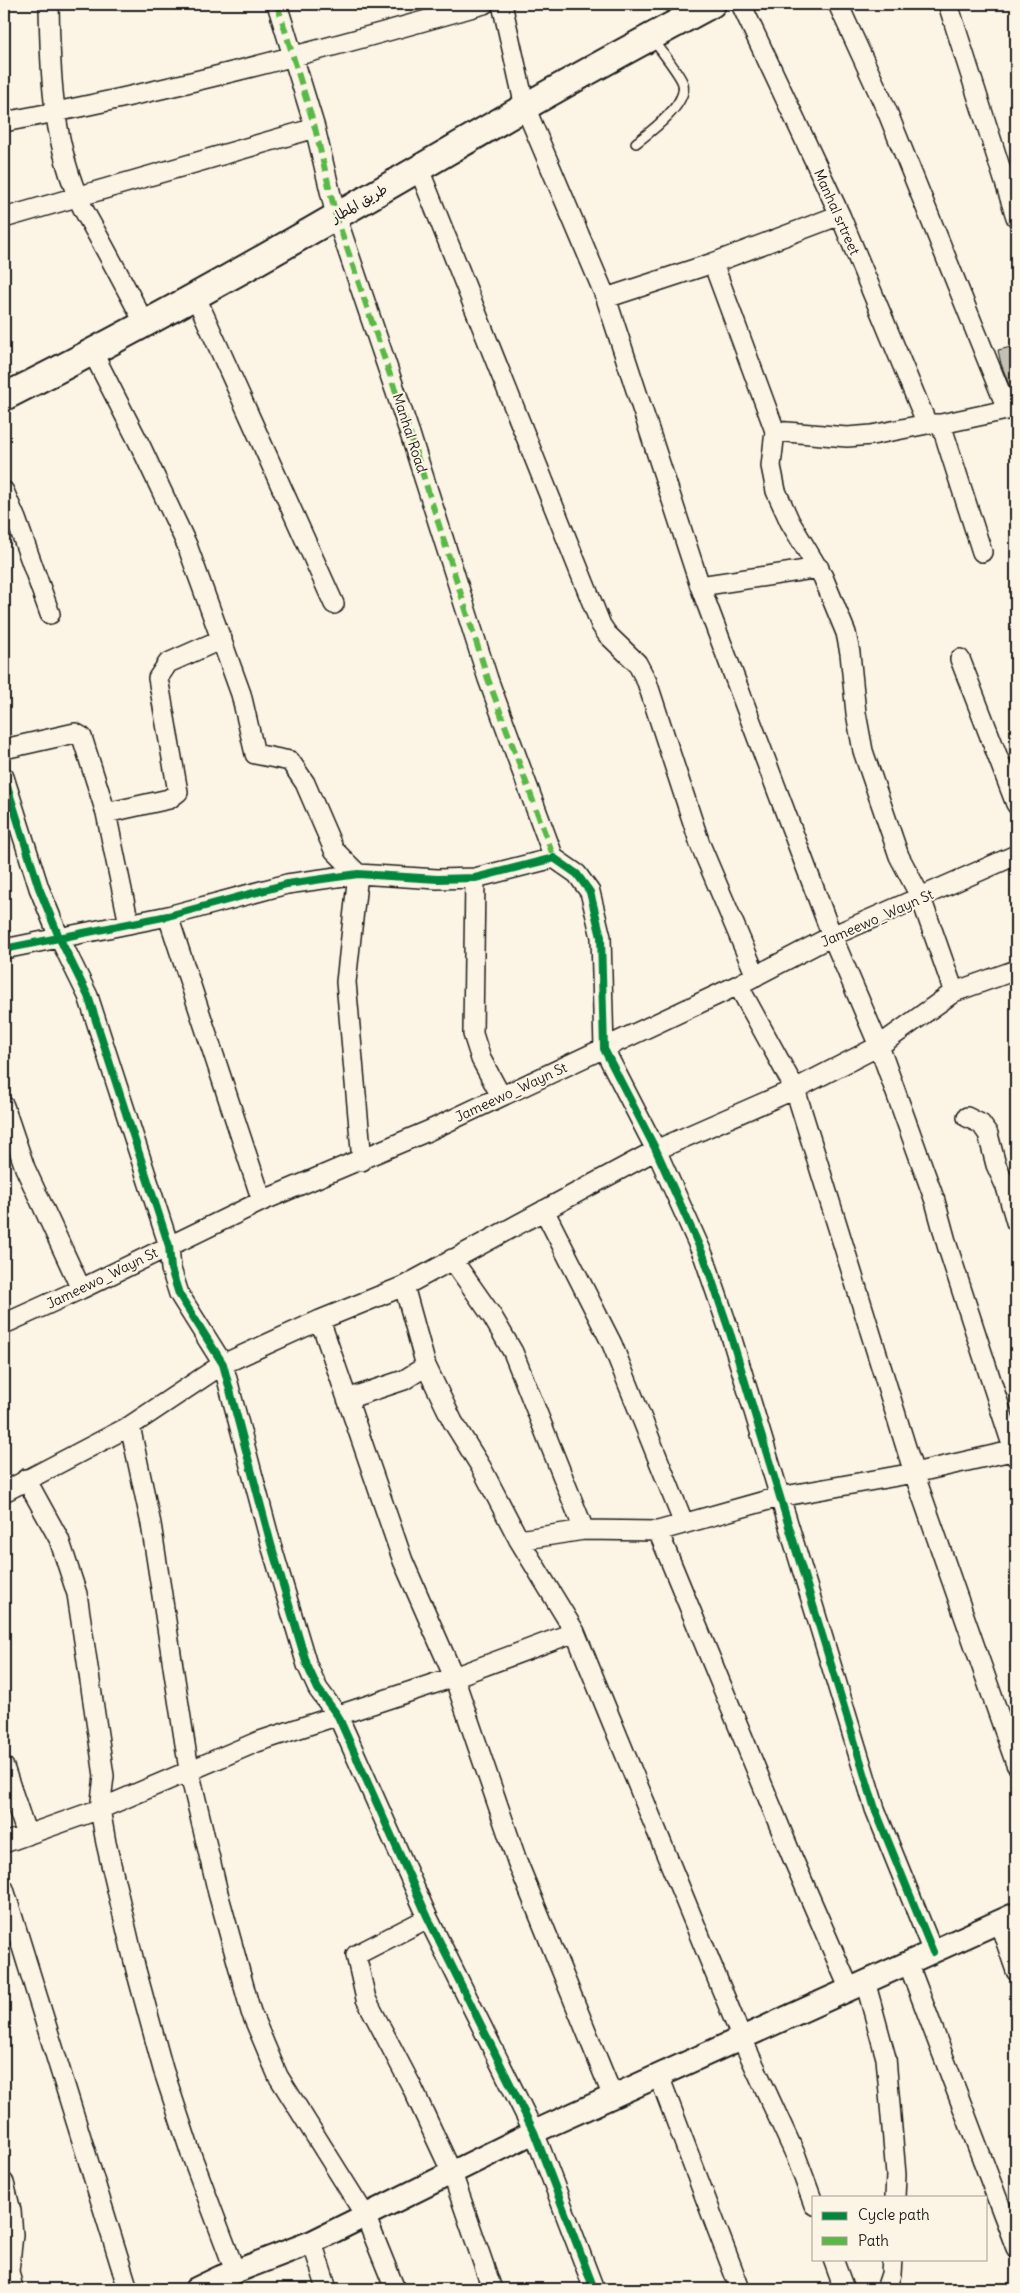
<svg xmlns="http://www.w3.org/2000/svg" width="1020" height="2293" font-family="Delius,'Playpen Sans Arabic',sans-serif">
  <rect width="100%" height="100%" fill="#fcf5e5"/>
  <filter id="ink" filterUnits="userSpaceOnUse"><feTurbulence type="fractalNoise" baseFrequency=".02" numOctaves="2"/><feDisplacementMap in="SourceGraphic" scale="10" xChannelSelector="R" yChannelSelector="G"/><feConvolveMatrix kernelMatrix="1 2 1 2 8 2 1 2 1" color-interpolation-filters="sRGB"/></filter>
  <g filter="url(#ink)">
    <!-- building -->
    <path fill="#c4c0b3" stroke="#1c1c1c" d="M 1016,346 L 1016,397 L 1014,397 L 1001,364 L 998,350 Z"/>
    <g fill="none" stroke-linecap="round" stroke-linejoin="round">
      <defs>
        <path id="service" d="M 636,143 C 650,132 688,104 683,84 C 681,75 659,48 652,38"/>
        <path id="minor" d="M 49,4 C 50,69 52,134 77,195 C 82,209 91,223 98,236 C 114,265 129,294 145,324
          M 277,4 L 315,128 L 336,216 L 410,434 L 488,679 L 554,858
          M 502,4 L 525,107 L 606,298 L 700,586 L 832,936 L 879,1046 L 935,1201 L 947,1245 L 1016,1457
          M 741,4 L 840,215 L 927,424
          M 838,4 L 887,111 L 1007,409
          M 948,4 L 1016,217
          M 4,122 C 166,92 326,49 484,4
          M 419,169 L 601,625 L 607,634 L 637,663 L 647,682 L 700,844 L 756,976
          M 4,218 L 315,128
          M 713,263 L 775,431 L 847,437 L 872,435 L 927,424 L 941,424 L 1016,408
          M 195,295 L 334,604
          M 606,298 L 713,263 L 840,215
          M 93,353 L 141,447 L 187,545 L 241,694 L 255,754 L 290,761 L 305,783 L 334,850 L 358,874 L 346,982 L 362,1161
          M 941,424 L 982,552
          M 775,431 L 771,466 L 776,491 L 790,522 L 823,577 L 846,633 L 850,653 L 856,713 L 863,751 L 899,856 L 921,898 L 954,992
          M 4,491 L 16,519 L 50,614
          M 700,586 L 819,568
          M 960,659 L 1016,804
          M 4,749 L 75,733 L 82,737 L 106,813 L 169,799 L 178,792 L 158,678 L 168,663 L 222,639
          M 4,777 L 39,888 L 59,937 L 88,996 L 169,1246 L 171,1269 L 179,1294 L 223,1364 L 272,1548 L 307,1665 L 318,1689 L 338,1716 L 428,1918 L 534,2132 L 594,2289
          M 106,813 L 129,924
          M 475,878 L 473,1034 L 481,1059 L 501,1096
          M 168,916 L 262,1201
          M 4,949 L 168,916 L 287,884 L 358,874 L 437,879 L 475,878 L 554,858 L 577,874 L 590,892 L 601,937 L 604,1049 L 656,1150 L 704,1257 L 731,1336 L 875,1809 L 933,1952
          M 738,985 L 795,1089 L 914,1473 L 1016,1764
          M 4,1106 L 25,1168 L 81,1289
          M 967,1117 L 981,1124 L 988,1134 L 996,1165 L 1006,1187 L 1016,1222
          M 544,1210 L 612,1344 L 684,1524
          M 452,1259 L 492,1316 L 513,1352 L 584,1530
          M 404,1286 L 426,1366 L 453,1422 L 481,1467 L 519,1540 L 575,1632 L 742,2039 L 796,2156 L 814,2205
          M 320,1320 L 403,1561 L 454,1677 L 517,1861 L 613,2097
          M 4,1324 L 81,1289 L 262,1201 L 428,1131 L 738,985 L 832,936 L 1016,855
          M 347,1399 L 404,1380 L 426,1366
          M 130,1426 L 151,1524 L 189,1770 L 218,1893 L 251,2012 L 278,2076 L 365,2215 L 395,2289
          M 26,1479 L 59,1539 L 77,1594 L 100,1748 L 104,1776 L 100,1809 L 106,1843 L 136,1970 L 163,2069 L 191,2154 L 235,2271
          M 4,1492 L 130,1426 L 223,1364 L 320,1320 L 404,1286 L 656,1150 L 795,1089 L 879,1046 L 954,992 L 1016,970
          M 658,1531 L 793,1859 L 850,1990
          M 519,1540 L 584,1530 L 658,1531 L 779,1497 L 914,1473 L 1016,1450
          M 4,1767 L 27,1835
          M 4,1843 L 100,1809 L 257,1742 L 454,1677 L 575,1632
          M 4,1889 L 128,2289
          M 428,1918 L 356,1955 L 366,1999 L 411,2085 L 452,2173 L 492,2289
          M 999,1922 L 1016,1971
          M 908,1963 L 1016,2248
          M 865,1981 L 886,2058 L 896,2175 L 895,2197
          M 659,2076 L 740,2289
          M 4,2183 L 11,2211 L 13,2235 L 9,2271 L 13,2289
          M 312,2242 L 327,2289
          M 833,2259 L 844,2289
          M 886,2289 L 891,2274 L 892,2259"/>
        <path id="tertiary" d="M 196,2289 L 221,2277 L 312,2242 L 534,2132 L 1016,1914"/>
        <path id="secondary" d="M 4,397 C 181,309 352,207 523,108 C 585,72 649,38 712,4"/>
      </defs>
      <!-- service casing -->
      <use href="#service" stroke="#1c1c1c" stroke-width="12"/>
      <!-- minor casing -->
      <use href="#minor" stroke="#1c1c1c" stroke-width="22"/>
      <!-- tertiary casing -->
      <use href="#tertiary" stroke="#1c1c1c" stroke-width="26"/>
      <!-- secondary casing -->
      <use href="#secondary" stroke="#1c1c1c" stroke-width="30"/>
      <!-- service -->
      <use href="#service" stroke="#fcf5e5" stroke-width="9"/>
      <!-- minor -->
      <use href="#minor" stroke="#fcf5e5" stroke-width="19"/>
      <!-- tertiary -->
      <use href="#tertiary" stroke="#fcf5e5" stroke-width="22"/>
      <!-- secondary -->
      <use href="#secondary" stroke="#fcf5e5" stroke-width="26"/>
      <!-- quiet -->
      <path stroke="#58b947" stroke-width="6" stroke-dasharray="12 6" stroke-linecap="butt" d="M 277,4 L 315,128 L 336,216 L 410,434 L 488,679 L 554,858"/>
      <defs>
        <path id="cycleway" d="M 4,777 L 39,888 L 59,937 L 88,996 L 169,1246 L 171,1269 L 179,1294 L 223,1364 L 272,1548 L 307,1665 L 318,1689 L 338,1716 L 428,1918 L 534,2132 L 594,2289
          M 4,949 L 168,916 L 287,884 L 358,874 L 437,879 L 475,878 L 554,858 L 577,874 L 590,892 L 601,937 L 604,1049 L 656,1150 L 704,1257 L 731,1336 L 875,1809 L 933,1952"/>
      </defs>
      <!-- cycleway casing -->
      <use href="#cycleway" stroke="#fcf5e5" stroke-width="11"/>
      <!-- cycleway -->
      <use href="#cycleway" stroke="#00873e" stroke-width="8"/>
    </g>
  </g>
  <g text-anchor="middle" dominant-baseline="central" stroke-width="4" stroke-linejoin="round" paint-order="stroke">
    <!-- street labels -->
    <g font-size="14" fill="#1c1c1c" stroke="#fcf5e5">
      <text transform="translate(359 203) rotate(-30)">طريق المطار</text>
      <text transform="translate(837 212) rotate(66)">Manhal srtreet</text>
      <text transform="translate(410 433) rotate(72)">Manhal Road</text>
      <text transform="translate(877 918) rotate(-24)">Jameewo_Wayn St</text>
      <text transform="translate(511 1092) rotate(-25)">Jameewo_Wayn St</text>
      <text transform="translate(102 1278) rotate(-26)">Jameewo_Wayn St</text>
    </g>
  </g>
  <!-- margin -->
  <rect width="1020" height="2293" fill="none" stroke="#fcf5e5" stroke-width="20"/>
  <rect x="10" y="10" width="1000" height="2273" fill="none" stroke="#1c1c1c" stroke-width="2" filter="url(#ink)"/>
  <!-- legend -->
  <rect x="812" y="2196" width="175" height="65" fill="#fcf5e5" stroke="#a29e95"/>
  <rect x="822" y="2212" width="25" height="8" fill="#00873e" stroke="#a29e95"/>
  <text x="858" y="2220" font-size="15" fill="#1c1c1c">Cycle path</text>
  <rect x="822" y="2237" width="25" height="8" fill="#58b947" stroke="#a29e95"/>
  <text x="858" y="2246" font-size="15" fill="#1c1c1c">Path</text>
</svg>
